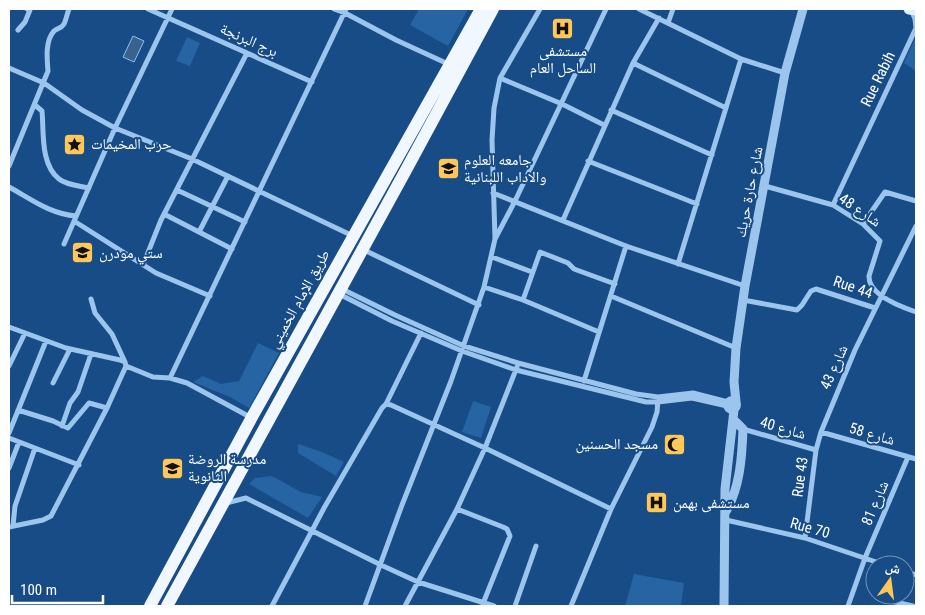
<svg xmlns="http://www.w3.org/2000/svg" width="925" height="615" font-family="'Roboto Condensed','Noto Naskh Arabic',sans-serif">
  <rect width="100%" height="100%" fill="#174c86"/>
  <!-- green -->
  <path fill="#2664a3" d="M 419,9 L 468,9 L 448,46 L 410,25 Z
    M 916,36 L 916,71 L 904,63 Z
    M 187,37 L 200,43 L 190,66 L 176,61 Z
    M 258,343 L 279,353 L 249,408 L 230,397 L 193,382 L 203,376 L 221,384 L 239,381 Z
    M 473,401 L 491,407 L 481,438 L 462,432 Z
    M 298,444 L 322,452 L 344,462 L 336,476 L 298,453 Z
    M 272,476 L 301,492 L 322,497 L 308,518 L 249,484 L 255,478 Z
    M 634,574 L 684,583 L 681,606 L 625,606 Z"/>
  <!-- water -->
  <path fill="#39628c" stroke="#8ec0f0" d="M 133,36 L 144,41 L 134,62 L 123,57 Z"/>
  <g fill="none" stroke-linecap="round" stroke-linejoin="round">
    <!-- minor -->
    <path stroke="#9cc5ed" stroke-width="5" d="M 148,9 L 312,82
      M 334,9 L 345,13 L 396,40 L 446,63
      M 639,9 L 741,59 L 785,73
      M 668,23 L 673,9
      M 18,30 L 25,22 L 30,10 L 27,9
      M 633,63 L 726,108
      M 9,68 L 44,83 L 82,110 L 115,128 L 192,159 L 353,236
      M 500,78 L 562,104 L 604,125
      M 35,105 L 42,111 C 44,131 40,164 59,179 C 66,185 80,186 89,188
      M 611,110 L 712,155
      M 588,161 L 697,204
      M 9,166 L 48,71 C 47,59 45,41 54,31 C 57,28 61,29 64,24 C 66,20 67,14 69,9
      M 765,186 L 833,205 L 863,224 L 880,241 L 869,276 C 868,295 901,307 916,312
      M 9,187 C 31,199 50,214 76,216
      M 177,190 L 245,222
      M 493,193 L 626,246 L 745,286
      M 833,205 L 916,28 L 915,19 L 911,9
      M 164,214 L 232,249
      M 563,220 L 633,63 L 659,18
      M 74,221 L 156,273 L 210,296
      M 863,224 L 885,192 L 916,201
      M 199,232 L 228,176
      M 495,239 L 515,201 L 606,9
      M 64,244 L 115,128 L 172,9
      M 364,250 L 479,305
      M 492,257 L 532,272
      M 678,264 L 741,59
      M 143,265 L 161,220 L 247,53
      M 484,287 L 523,300 L 599,332
      M 342,289 L 395,315 L 464,346 L 518,363 L 636,394 L 658,397 L 693,393 L 728,402
      M 339,294 L 392,321 L 462,351 L 516,370 L 646,402 L 658,402 L 692,398 L 727,406
      M 611,296 L 736,348
      M 91,299 L 95,313 L 112,334 L 125,362
      M 523,300 L 540,252 L 568,263 L 574,269 L 615,284
      M 743,300 L 797,310 L 802,305 L 811,291 L 816,289 L 875,308
      M 9,327 L 66,348 L 120,360 L 125,362 L 126,366 L 153,377 L 170,378 L 187,383 L 250,417
      M 9,366 L 25,333
      M 170,378 L 346,9
      M 584,381 L 626,246
      M 53,383 L 70,349
      M 386,404 L 421,333
      M 18,410 L 53,421 L 68,428 L 89,403 L 107,408
      M 62,426 L 70,403 L 78,392 L 91,354
      M 743,429 L 816,450
      M 821,432 L 916,459
      M 9,433 L 46,341
      M 9,438 L 79,465
      M 9,468 L 19,442
      M 226,503 L 246,498 L 381,565 L 418,582 L 494,606
      M 457,509 L 503,527 L 507,529 L 510,536 L 482,606
      M 726,520 L 805,538 L 885,565
      M 13,526 L 15,506 L 35,448
      M 9,527 L 43,520 L 51,516 L 107,408 L 126,366
      M 805,538 L 816,450 L 821,432 L 855,350 L 916,226
      M 905,571 L 916,575
      M 886,600 L 913,606
      M 272,606 L 324,508 L 382,408 L 386,404 L 391,405 L 485,448 L 611,509
      M 365,606 L 402,505 L 451,381 L 484,287 L 495,239 L 492,140 L 494,108 L 500,78 L 540,9
      M 405,606 L 457,509 L 485,448 L 517,367
      M 515,606 L 536,546
      M 571,606 L 611,509 L 652,427 L 657,412 L 658,400
      M 848,606 L 865,558 L 908,457"/>
    <!-- tertiary -->
    <path stroke="#9cc5ed" stroke-width="9" d="M727.5 405a4.5 4.5 0 1 1 9 0a4.5 4.5 0 1 1-9 0Z
      M 736,402 L 734,382 L 736,348 L 745,286 L 785,73 L 803,9
      M 725,513 C 740,489 742,457 743,429 L 733,419
      M 724,606 L 725,489 L 734,410"/>
    <!-- primary -->
    <path stroke="#e2efff" stroke-width="11" d="M 909,9 L 916,10"/>
    <!-- trunk -->
    <path stroke="#f0f7ff" stroke-width="12" d="M 150,606 L 252,417 L 481,9
      M 167,606 L 406,170 L 493,9"/>
  </g>
  <!-- icons -->
  <defs>
    <symbol id="hospital-square" viewBox="-11 -11 22 22"><rect x="-9" y="-9" width="18" height="18" rx="4" fill="#ffc758" stroke="#174c86"/><path d="M-5-5h3v3.5h4V-5h3V5h-3V1.5h-4V5h-3Z" fill="#111"/></symbol>
    <symbol id="sight-square" viewBox="-11 -11 22 22"><rect x="-9" y="-9" width="18" height="18" rx="4" fill="#ffc758" stroke="#174c86"/><path d="M0-6L1.8-2.2L6-1.7L2.9 1.2L3.7 5.4L0 3.3L-3.7 5.4L-2.9 1.2L-6-1.7L-1.8-2.2Z" fill="#111"/></symbol>
    <symbol id="university-square" viewBox="-11 -11 22 22"><rect x="-9" y="-9" width="18" height="18" rx="4" fill="#ffc758" stroke="#174c86"/><path d="M0-5L7-2L0 1L-7-2ZM-4 1L0 2.5L4 1V4Q0 6-4 4Z" fill="#111"/></symbol>
    <symbol id="school-square" viewBox="-11 -11 22 22"><rect x="-9" y="-9" width="18" height="18" rx="4" fill="#ffc758" stroke="#174c86"/><path d="M0-5L7-2L0 1L-7-2ZM-4 1L0 2.5L4 1V4Q0 6-4 4Z" fill="#111"/></symbol>
    <symbol id="mosque-square" viewBox="-11 -11 22 22"><rect x="-9" y="-9" width="18" height="18" rx="4" fill="#ffc758" stroke="#174c86"/><path d="M3.5-4.9A6 6 0 1 0 3.5 4.9A5 5 0 1 1 3.5-4.9Z" fill="#111"/></symbol>
  </defs>
  <g fill-rule="evenodd">
    <use href="#hospital-square" x="550" y="16" width="25" height="25"/>
    <use href="#sight-square" x="62" y="132" width="25" height="25"/>
    <use href="#university-square" x="436" y="156" width="25" height="25"/>
    <use href="#school-square" x="70" y="240" width="25" height="25"/>
    <use href="#mosque-square" x="662" y="432" width="25" height="25"/>
    <use href="#school-square" x="160" y="456" width="25" height="25"/>
    <use href="#hospital-square" x="644" y="490" width="25" height="25"/>
  </g>
  <g text-anchor="middle" dominant-baseline="central" stroke-width="4" stroke-linejoin="round" paint-order="stroke">
    <!-- street labels -->
    <g font-size="15" fill="#fff" stroke="#174c86">
      <text transform="translate(249 40) rotate(24)">برج البرنجة</text>
      <text transform="translate(878 79) rotate(-64)">Rue Rabih</text>
      <text transform="translate(749 192) rotate(-79)">شارع حارة حريك</text>
      <text transform="translate(860 210) rotate(34)">شارع 48</text>
      <text transform="translate(853 287) rotate(19)">Rue 44</text>
      <text transform="translate(299 299) rotate(-61)">طريق الإمام الخميني</text>
      <text transform="translate(834 367) rotate(-66)">شارع 43</text>
      <text transform="translate(783 428) rotate(16)">شارع 40</text>
      <text transform="translate(872 434) rotate(16)">شارع 58</text>
      <text transform="translate(800 477) rotate(-82)">Rue 43</text>
      <text transform="translate(875 503) rotate(-67)">شارع 81</text>
      <text transform="translate(810 528) rotate(16)">Rue 70</text>
    </g>
    <!-- poi labels -->
    <g font-size="15" fill="#fff" stroke="#174c86" text-anchor="start">
      <text x="563" y="51" text-anchor="middle">مستشفى<tspan x="563" dy="17">الساحل العام</tspan></text>
      <text x="91" y="144">حرب المخيمات</text>
      <text x="464" y="160">جامعه العلوم<tspan x="464" dy="17">والاداب اللبنانية</tspan></text>
      <text x="99" y="253">ستي مودرن</text>
      <text x="658" y="444" text-anchor="end">مسجد الحسنين</text>
      <text x="188" y="459">مدرسة الروضة<tspan x="188" dy="17">الثانوية</tspan></text>
      <text x="673" y="503">مستشفى بهمن</text>
    </g>
  </g>
  <!-- border -->
  <rect width="925" height="615" fill="none" stroke="#ffffff" stroke-width="20"/>
  <!-- north arrow -->
  <g transform="translate(890 580) rotate(14)"><circle r="24" fill="#174c86" stroke="#7494b6"/>
  <path d="M0-4L9 19L0 12L-9 19Z" fill="#ffc758"/>
  <text y="-8" font-size="14" font-weight="bold" text-anchor="middle" fill="#ffffff">ش</text>
  </g>
  <!-- scale -->
  <path d="M12 595v8h91v-8" fill="none" stroke="#ffffff" stroke-width="2.5"/>
  <text x="20" y="595" font-size="15" fill="#ffffff" stroke="#174c86" stroke-width="4" paint-order="stroke">100 m</text>
</svg>
